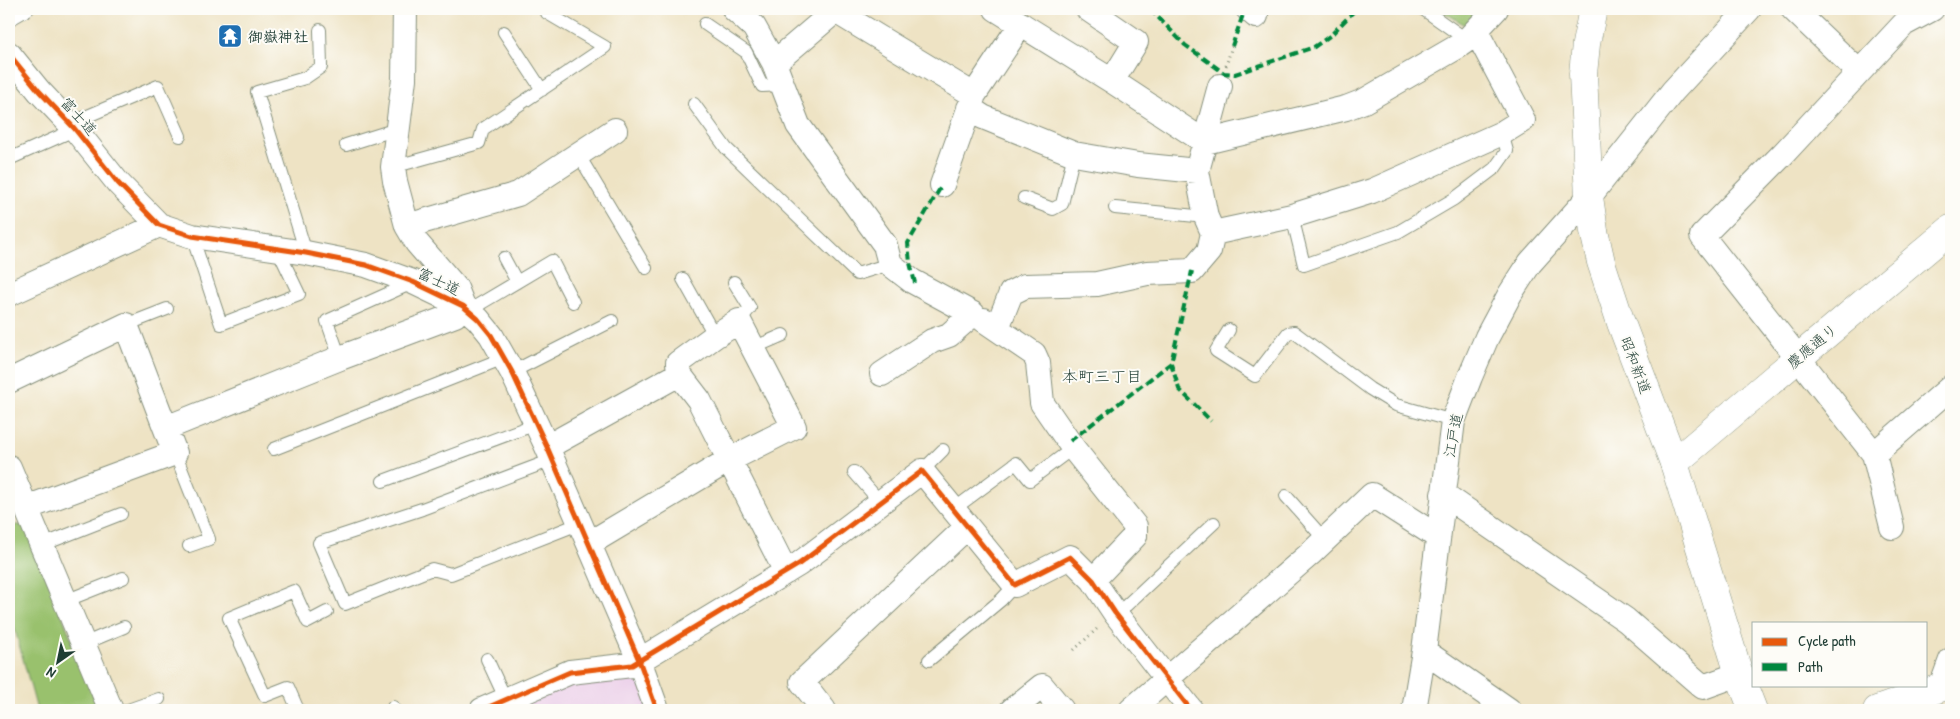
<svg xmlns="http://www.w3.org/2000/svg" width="1960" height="719" font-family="'Patrick Hand','Klee One',sans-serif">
  <rect width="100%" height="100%" fill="#fdfcf7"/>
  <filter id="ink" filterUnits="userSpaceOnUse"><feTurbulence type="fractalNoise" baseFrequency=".02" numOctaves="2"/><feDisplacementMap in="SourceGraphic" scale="10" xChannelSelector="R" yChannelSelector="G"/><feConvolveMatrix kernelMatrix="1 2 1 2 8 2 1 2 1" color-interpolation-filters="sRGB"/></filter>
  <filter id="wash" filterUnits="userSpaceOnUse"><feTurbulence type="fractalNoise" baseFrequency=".0096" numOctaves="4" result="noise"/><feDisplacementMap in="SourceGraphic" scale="20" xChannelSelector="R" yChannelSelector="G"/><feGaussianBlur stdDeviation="1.12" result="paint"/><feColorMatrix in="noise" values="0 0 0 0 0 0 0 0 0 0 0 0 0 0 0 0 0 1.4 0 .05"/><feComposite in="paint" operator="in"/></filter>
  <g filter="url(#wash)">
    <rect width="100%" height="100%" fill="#eee3c4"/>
    <!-- built -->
    <path fill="#ecd1ea" d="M 637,674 L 650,710 L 502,710 L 569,681 Z"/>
    <!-- green -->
    <path fill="#99c16d" stroke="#5c7f50" d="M 1439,9 L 1479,9 L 1465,25 Z
      M 9,525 L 27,525 L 99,710 L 37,710 L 9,608 Z"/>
  </g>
  <g filter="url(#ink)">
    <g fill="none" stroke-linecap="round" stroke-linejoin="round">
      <defs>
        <path id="lane" d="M 1423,9 L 1467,40
          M 9,20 L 28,9
          M 705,24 L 746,52 L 762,86 L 783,85
          M 504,32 L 542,90
          M 694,104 L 726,148 L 857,274 L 890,264
          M 346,145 L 397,129
          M 578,154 L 646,268
          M 9,159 L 65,134 L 83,118 L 158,86 L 180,136
          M 393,167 L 479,143 L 483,129 L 605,47 L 547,13
          M 1024,198 L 1053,209 L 1062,204 L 1074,154
          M 1115,208 L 1206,217
          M 1292,216 L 1304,265 L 1398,232 L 1454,199 L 1495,168 L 1507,151 L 1502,133
          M 192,236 L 221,324 L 299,294 L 278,250
          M 306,253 L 257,92 L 305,78 L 321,67 L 320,30
          M 504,258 L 517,282
          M 683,279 L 715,336
          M 734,282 L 750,308 L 739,321
          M 468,311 L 552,261 L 573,302
          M 126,325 L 167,309
          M 1229,330 L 1216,351 L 1255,376 L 1288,333 L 1294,332 L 1370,389 L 1396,405 L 1453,421
          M 753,348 L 783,335
          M 340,358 L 327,321 L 412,283
          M 512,372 L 612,321
          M 274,449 L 504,358
          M 175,453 L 209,539 L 189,546
          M 552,460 L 422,509 L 319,543 L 345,604 L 432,569 L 451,574 L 581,523
          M 922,471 L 943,450
          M 854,472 L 881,503
          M 383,481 L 536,424
          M 1286,496 L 1325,540
          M 954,509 L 1016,463 L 1030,480 L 1073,448
          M 42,545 L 121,514
          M 65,601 L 123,578
          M 1116,615 L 1214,523
          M 83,644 L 124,627
          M 487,659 L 506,700
          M 929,660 L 1001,600 L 1015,585
          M 393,707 L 395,710
          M 128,710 L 159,699
          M 298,710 L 288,687 L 265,696 L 229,618 L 294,591 L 308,622 L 327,612"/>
        <path id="street" d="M 734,9 L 754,27 L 774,63 L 798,125 L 885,245 L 890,264 L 912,281 L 973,314 L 949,335 L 932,341 L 882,374
          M 832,9 L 974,95
          M 996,9 L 1112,81 L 1205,142 L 1346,108 L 1364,101 L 1457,47 L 1467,40 L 1496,9
          M 1088,9 L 1136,42 L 1112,81
          M 1248,9 L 1256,16
          M 1793,9 L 1859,72
          M 9,54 L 39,91 L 74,128 L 118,183 L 159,225 L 192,236 L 306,253 L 366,265 L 413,282 L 463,306 L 478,319 L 491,335 L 512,372 L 547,447 L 639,660 L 657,710
          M 774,63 L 835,11
          M 969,108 L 983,117 L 1074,154 L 1138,165 L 1197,171
          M 942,185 L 974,95 L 1021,24
          M 407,226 L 518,194 L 615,130
          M 1213,233 L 1292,216 L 1372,191 L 1502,133 L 1523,120 L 1476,31
          M 9,294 L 159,225
          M 984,320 L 1034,354 L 1038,363 L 1042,403 L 1073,448 L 1135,526 L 1135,536 L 1093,580
          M 997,328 L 1011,293 L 1025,286 L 1097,284 L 1147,273 L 1192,271 L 1209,251 L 1213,233 L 1206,217 L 1197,171 L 1220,86
          M 679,374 L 699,400 L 786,572
          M 9,381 L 126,325 L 175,453 L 26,508
          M 166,428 L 340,358 L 455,315 L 463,306 L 456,288 L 417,243 L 407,226 L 395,181 L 393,167 L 404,79 L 405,9
          M 547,447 L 679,374 L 678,363 L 715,336 L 739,321 L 794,427 L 729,460 L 590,543
          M 1874,454 L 1951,387
          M 9,467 L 111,710
          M 1443,494 L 1626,620 L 1703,687 L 1739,674
          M 1892,527 L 1874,454 L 1702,236 L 1783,154 L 1904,24 L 1932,9
          M 1424,651 L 1509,710
          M 1941,687 L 1951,660
          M 482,710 L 570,672 L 632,665 L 799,564 L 922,471 L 1015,585 L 1070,557 L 1093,580 L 1115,613 L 1191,710
          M 824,710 L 802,682 L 967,527
          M 1012,710 L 1042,686 L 1062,710
          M 1131,710 L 1310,554 L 1372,495 L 1438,537
          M 1414,710 L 1424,651 L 1453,421 L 1470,377 L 1487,337 L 1510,294 L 1530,263 L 1589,197 L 1673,91 L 1749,9"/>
        <path id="secondary" d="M 1593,9 L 1586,44 L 1583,74 L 1589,197 L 1594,231 L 1601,262 L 1621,323 L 1674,463
          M 1877,710 L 1951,684"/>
        <path id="primary" d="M 1753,710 L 1739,674 L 1674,463 L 1951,229"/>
      </defs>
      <!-- lane casing -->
      <use href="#lane" stroke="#86907c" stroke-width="14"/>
      <!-- street casing -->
      <use href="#street" stroke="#86907c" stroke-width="26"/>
      <!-- secondary casing -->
      <use href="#secondary" stroke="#86907c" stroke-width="29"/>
      <!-- primary casing -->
      <use href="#primary" stroke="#86907c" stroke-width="29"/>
      <!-- path -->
      <path stroke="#86907c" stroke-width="3" stroke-dasharray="1 4" stroke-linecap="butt" d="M 1226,66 L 1232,46
        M 1074,650 L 1099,627"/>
      <!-- lane -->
      <use href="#lane" stroke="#fff" stroke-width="12"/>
      <!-- street -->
      <use href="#street" stroke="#fff" stroke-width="24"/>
      <!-- secondary -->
      <use href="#secondary" stroke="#fff" stroke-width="28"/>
      <!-- primary -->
      <use href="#primary" stroke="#fff" stroke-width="28"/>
      <!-- quiet -->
      <path stroke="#00873e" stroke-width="4" stroke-dasharray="8 4" stroke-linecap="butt" d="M 1150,9 L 1185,45 L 1224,73 L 1235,74 L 1314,47 L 1331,35 L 1356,9
        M 1232,46 L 1245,9
        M 915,283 L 910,263 L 908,243 L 942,185
        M 1171,363 L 1179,389 L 1211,421
        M 1070,441 L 1171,363 L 1192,271"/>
      <defs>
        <path id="cycleway" d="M 9,54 L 39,91 L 74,128 L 118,183 L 159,225 L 192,236 L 306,253 L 366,265 L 413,282 L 463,306 L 478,319 L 491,335 L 512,372 L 547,447 L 639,660 L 657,710
          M 482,710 L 570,672 L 632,665 L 799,564 L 922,471 L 1015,585 L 1070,557 L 1093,580 L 1115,613 L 1191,710"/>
      </defs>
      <!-- cycleway casing -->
      <use href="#cycleway" stroke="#fdfcf7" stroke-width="8"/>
      <!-- cycleway -->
      <use href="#cycleway" stroke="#e8590c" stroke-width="5"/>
    </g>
  </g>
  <!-- icons -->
  <defs>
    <symbol id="temple-square" viewBox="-11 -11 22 22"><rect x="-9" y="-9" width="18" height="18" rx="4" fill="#1f6fb2" stroke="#fdfcf7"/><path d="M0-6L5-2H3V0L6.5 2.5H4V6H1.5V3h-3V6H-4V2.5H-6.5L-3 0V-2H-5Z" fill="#fff"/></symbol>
  </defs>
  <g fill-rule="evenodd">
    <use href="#temple-square" x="216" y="22" width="28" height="28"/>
  </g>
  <g text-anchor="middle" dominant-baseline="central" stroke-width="4" stroke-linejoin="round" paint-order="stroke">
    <!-- poi labels -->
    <g font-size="15" font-weight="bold" fill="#1f3d34" stroke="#fdfcf7" text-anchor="start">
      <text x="248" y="36">御嶽神社</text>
    </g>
    <!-- street labels -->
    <g font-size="15" fill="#1f3d34" stroke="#fdfcf7">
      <text transform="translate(79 116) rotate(48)">富士道</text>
      <text transform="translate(439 281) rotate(25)">富士道</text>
      <text transform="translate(1812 346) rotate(-40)">慶應通り</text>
      <text transform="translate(1636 365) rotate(69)">昭和新道</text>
      <text transform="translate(1453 435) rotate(-79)">江戸道</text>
    </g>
    <!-- neighbourhood labels -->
    <g font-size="16" fill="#1f3d34" stroke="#fdfcf7">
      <text x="1102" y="376">本町三丁目</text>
    </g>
  </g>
  <!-- margin -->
  <rect width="1960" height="719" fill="none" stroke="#fdfcf7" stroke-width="30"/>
  <!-- legend -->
  <rect x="1752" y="622" width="175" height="65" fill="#fdfcf7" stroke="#a4b0a9"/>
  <rect x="1762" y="638" width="25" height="8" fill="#e8590c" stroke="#a4b0a9"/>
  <text x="1798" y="646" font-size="15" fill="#1f3d34">Cycle path</text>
  <rect x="1762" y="663" width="25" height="8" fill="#00873e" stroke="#a4b0a9"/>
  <text x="1798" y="672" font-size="15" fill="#1f3d34">Path</text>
  <!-- north arrow -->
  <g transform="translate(58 662) rotate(213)" stroke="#fdfcf7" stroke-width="4" paint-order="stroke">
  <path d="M0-4L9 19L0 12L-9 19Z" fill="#1f3d34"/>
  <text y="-8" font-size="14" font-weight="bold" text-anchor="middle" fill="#1f3d34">N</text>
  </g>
</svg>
